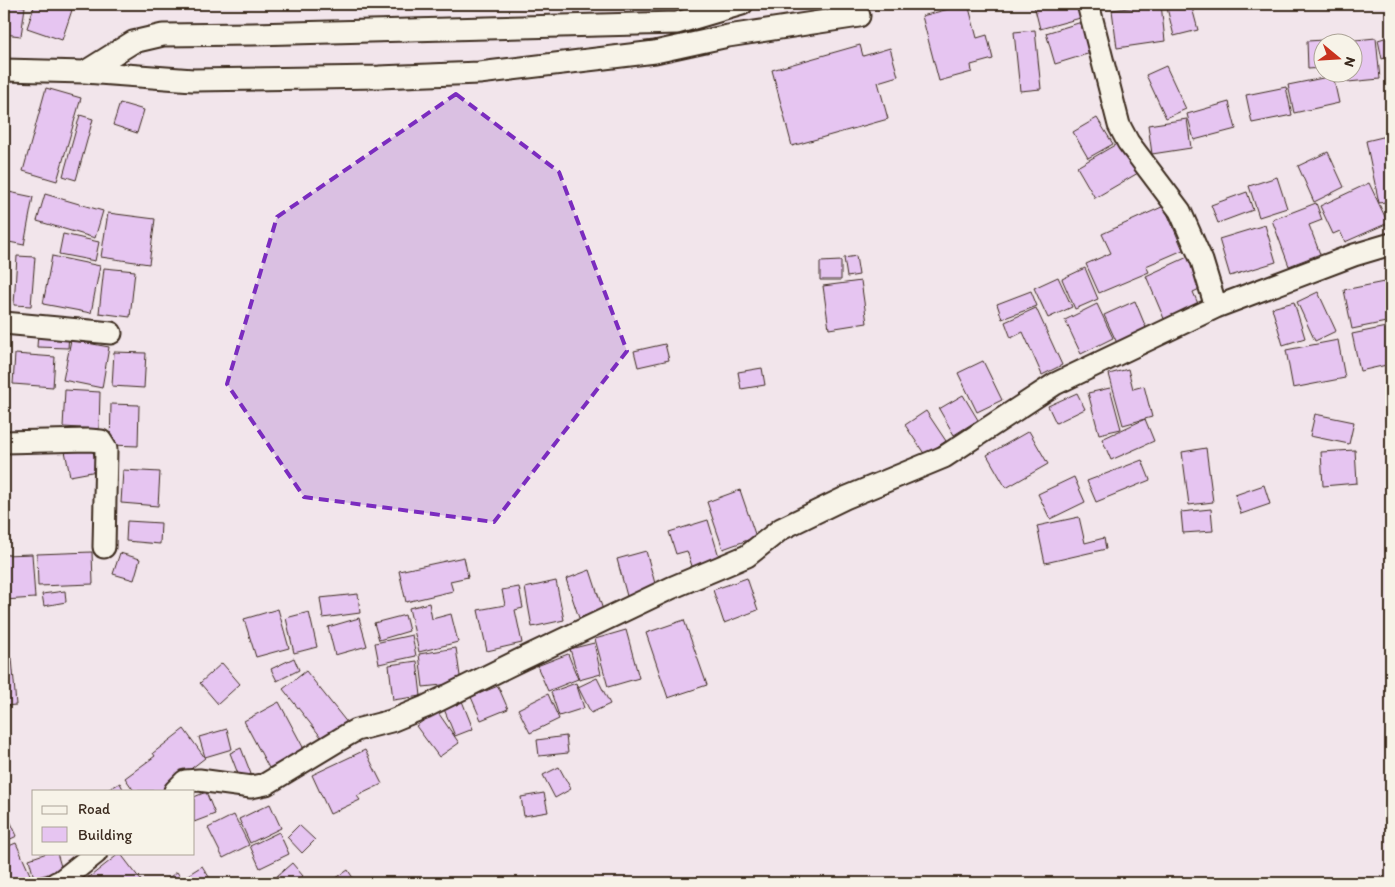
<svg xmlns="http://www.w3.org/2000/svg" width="1395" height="887" font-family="Itim,sans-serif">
  <rect width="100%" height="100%" fill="#f2e5eb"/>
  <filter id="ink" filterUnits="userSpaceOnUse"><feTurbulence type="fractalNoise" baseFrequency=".02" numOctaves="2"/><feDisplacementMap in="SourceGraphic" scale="10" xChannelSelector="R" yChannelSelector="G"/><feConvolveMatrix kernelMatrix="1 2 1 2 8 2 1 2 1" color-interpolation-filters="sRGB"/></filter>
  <g filter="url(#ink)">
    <!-- building -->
    <path fill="#e6c5f1" stroke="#3b2a1e" d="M 4,4 L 25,7 L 21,36 L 4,34 Z
      M 35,4 L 54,4 L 72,10 L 62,40 L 27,28 Z
      M 968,4 L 977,38 L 987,35 L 993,59 L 971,65 L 972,72 L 939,81 L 922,16 Z
      M 1039,4 L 1081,4 L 1084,17 L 1040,29 L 1034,5 Z
      M 1161,4 L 1165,41 L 1117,48 L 1112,10 Z
      M 1166,4 L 1191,4 L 1198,30 L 1174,36 Z
      M 1085,21 L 1094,52 L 1055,64 L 1046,33 Z
      M 1035,30 L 1041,89 L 1020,91 L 1014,32 Z
      M 1391,36 L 1391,56 L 1382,59 L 1378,40 Z
      M 1376,38 L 1380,79 L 1348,82 L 1348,72 L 1352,72 L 1352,42 L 1345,41 Z
      M 1341,39 L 1341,42 L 1322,42 L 1322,68 L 1308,69 L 1307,41 Z
      M 860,45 L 863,56 L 890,48 L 898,76 L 878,82 L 888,119 L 792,146 L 772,70 Z
      M 1166,66 L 1186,109 L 1166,118 L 1146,75 Z
      M 1333,76 L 1339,103 L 1294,113 L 1288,85 Z
      M 1286,87 L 1292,115 L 1252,123 L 1246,95 Z
      M 46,88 L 81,98 L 57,181 L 23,171 Z
      M 1229,102 L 1236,129 L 1194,140 L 1187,114 Z
      M 120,103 L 144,110 L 137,133 L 113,125 Z
      M 80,115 L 93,119 L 76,180 L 63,176 Z
      M 1097,118 L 1113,144 L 1088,158 L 1073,132 Z
      M 1187,119 L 1191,148 L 1152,154 L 1148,125 Z
      M 1391,135 L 1391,201 L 1379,203 L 1366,141 Z
      M 1120,142 L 1138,173 L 1095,198 L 1077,167 Z
      M 1328,152 L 1344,187 L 1314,202 L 1298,166 Z
      M 1277,177 L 1287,208 L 1259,217 L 1249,186 Z
      M 1369,183 L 1388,223 L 1345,242 L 1340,231 L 1333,234 L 1320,206 Z
      M 4,191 L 33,197 L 24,245 L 4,241 Z
      M 1247,192 L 1253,210 L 1218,223 L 1211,205 Z
      M 45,194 L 103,211 L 95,238 L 37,221 Z
      M 1316,203 L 1322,220 L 1309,225 L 1320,254 L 1289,266 L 1272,220 Z
      M 1164,206 L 1183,250 L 1146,266 L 1149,272 L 1099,293 L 1086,264 L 1111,253 L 1102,234 Z
      M 108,213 L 155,219 L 149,264 L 101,257 Z
      M 1265,225 L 1276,262 L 1230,276 L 1219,239 Z
      M 63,234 L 99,242 L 95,261 L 59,254 Z
      M 1192,255 L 1206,286 L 1193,292 L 1199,306 L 1165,321 L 1146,276 Z
      M 17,256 L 35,257 L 31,306 L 14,305 Z
      M 52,256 L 100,266 L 91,313 L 43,304 Z
      M 856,256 L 859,275 L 847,277 L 844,258 Z
      M 841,261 L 841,280 L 820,280 L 820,262 Z
      M 4,265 L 7,265 L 6,307 L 4,307 Z
      M 104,268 L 135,271 L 130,317 L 99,313 Z
      M 1085,268 L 1098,299 L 1075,309 L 1062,279 Z
      M 1058,277 L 1072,307 L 1048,318 L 1034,288 Z
      M 861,281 L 867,323 L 829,329 L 823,286 Z
      M 1384,282 L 1391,321 L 1352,329 L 1344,290 Z
      M 1031,291 L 1037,306 L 1002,319 L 997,304 Z
      M 1318,292 L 1336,331 L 1315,341 L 1297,302 Z
      M 1135,301 L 1147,330 L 1117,343 L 1104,315 Z
      M 1294,302 L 1305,338 L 1283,345 L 1272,308 Z
      M 1097,304 L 1113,338 L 1081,354 L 1065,320 Z
      M 1036,308 L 1062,365 L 1042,375 L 1023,332 L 1011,338 L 1005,322 Z
      M 1391,326 L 1391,364 L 1360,371 L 1352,334 Z
      M 38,333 L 69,335 L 68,348 L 37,347 Z
      M 71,340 L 109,347 L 102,388 L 63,380 Z
      M 1338,340 L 1345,378 L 1293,388 L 1286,350 Z
      M 665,344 L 669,360 L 638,367 L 634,351 Z
      M 114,352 L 146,353 L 144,388 L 112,386 Z
      M 15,354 L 55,357 L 53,387 L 13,384 Z
      M 983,361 L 1002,400 L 977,412 L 958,373 Z
      M 762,368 L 765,385 L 741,389 L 738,372 Z
      M 1128,369 L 1133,389 L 1144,386 L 1152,417 L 1123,425 L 1109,374 Z
      M 1110,388 L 1121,429 L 1099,434 L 1088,393 Z
      M 65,390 L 100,392 L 99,429 L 63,427 Z
      M 1077,393 L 1085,409 L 1056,423 L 1048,406 Z
      M 963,395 L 978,420 L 954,435 L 939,409 Z
      M 111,404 L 139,405 L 138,446 L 110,445 Z
      M 926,411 L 946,441 L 925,455 L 905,425 Z
      M 1315,414 L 1354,422 L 1349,444 L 1310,436 Z
      M 1145,419 L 1154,441 L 1111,460 L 1102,439 Z
      M 1029,431 L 1048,464 L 1006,488 L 987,455 Z
      M 92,446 L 97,471 L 70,476 L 65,451 Z
      M 1206,448 L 1213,502 L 1189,505 L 1182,452 Z
      M 1355,450 L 1357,483 L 1323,486 L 1321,452 Z
      M 1142,460 L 1150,480 L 1096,502 L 1087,481 Z
      M 123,470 L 160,472 L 158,506 L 121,503 Z
      M 1074,477 L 1085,502 L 1050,519 L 1038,494 Z
      M 1264,485 L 1270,504 L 1241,514 L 1235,495 Z
      M 740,490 L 756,537 L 723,549 L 707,502 Z
      M 1211,509 L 1213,531 L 1183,533 L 1181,512 Z
      M 1079,517 L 1085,543 L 1104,538 L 1106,549 L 1045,563 L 1037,526 Z
      M 708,520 L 720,560 L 693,569 L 687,551 L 676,554 L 669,532 Z
      M 127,521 L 161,523 L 160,544 L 126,541 Z
      M 646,551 L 656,587 L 627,596 L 617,559 Z
      M 92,552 L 93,584 L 38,586 L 37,554 Z
      M 120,553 L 140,559 L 134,580 L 113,574 Z
      M 32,554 L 35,598 L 4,600 L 4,555 Z
      M 464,557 L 468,577 L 450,581 L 453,591 L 406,602 L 399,571 Z
      M 590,570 L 603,610 L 579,618 L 566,579 Z
      M 747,578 L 758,610 L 724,623 L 713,590 Z
      M 556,581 L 564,620 L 532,627 L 525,588 Z
      M 519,587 L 523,608 L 515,610 L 522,643 L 487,651 L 478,610 L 505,605 L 502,590 Z
      M 65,591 L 66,602 L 44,606 L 42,594 Z
      M 358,594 L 360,613 L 323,618 L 320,598 Z
      M 429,603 L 432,619 L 451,614 L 458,642 L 419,652 L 409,608 Z
      M 278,609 L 289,648 L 256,657 L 244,619 Z
      M 309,612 L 317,647 L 294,653 L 286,618 Z
      M 405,615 L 409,631 L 379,640 L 374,623 Z
      M 359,618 L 367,646 L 335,655 L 328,627 Z
      M 684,620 L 707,685 L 668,698 L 646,633 Z
      M 626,630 L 639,678 L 608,687 L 595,639 Z
      M 412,635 L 416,656 L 379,664 L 375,643 Z
      M 594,643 L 601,674 L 579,680 L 570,649 Z
      M 456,648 L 461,683 L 423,687 L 419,654 Z
      M 568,654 L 578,679 L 548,691 L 537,666 Z
      M 12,658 L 16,705 L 4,706 L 4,659 Z
      M 294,658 L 299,670 L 277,681 L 271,669 Z
      M 417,661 L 421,696 L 393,700 L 389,665 Z
      M 222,663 L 240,684 L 218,704 L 200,683 Z
      M 306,671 L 348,724 L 325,742 L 283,689 Z
      M 597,678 L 610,704 L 591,713 L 578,687 Z
      M 576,683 L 584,708 L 559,716 L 551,692 Z
      M 498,686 L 508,709 L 481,720 L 471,697 Z
      M 548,694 L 559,719 L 530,733 L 518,709 Z
      M 462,701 L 473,729 L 455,736 L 444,709 Z
      M 279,702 L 304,749 L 269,768 L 244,721 Z
      M 437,711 L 459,743 L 439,757 L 416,726 Z
      M 184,729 L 205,758 L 162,791 L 134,791 L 125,778 L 155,756 L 153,753 Z
      M 227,729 L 232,749 L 205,757 L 199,737 Z
      M 566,736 L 568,753 L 539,756 L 537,740 Z
      M 241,748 L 251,774 L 240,779 L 230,753 Z
      M 365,750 L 382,784 L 357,796 L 360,800 L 330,814 L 312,775 Z
      M 559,767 L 571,789 L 555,798 L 543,775 Z
      M 120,783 L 124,791 L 106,791 Z
      M 206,792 L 215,814 L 194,822 L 194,797 Z
      M 544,793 L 548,812 L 524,816 L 521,797 Z
      M 270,804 L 281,828 L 250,843 L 239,819 Z
      M 7,814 L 17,836 L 4,842 L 4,815 Z
      M 234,815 L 249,845 L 223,858 L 208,828 Z
      M 299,825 L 315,840 L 302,853 L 287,837 Z
      M 279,832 L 289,854 L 260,868 L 250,846 Z
      M 16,843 L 32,879 L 22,883 L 4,883 L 4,848 Z
      M 47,853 L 57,853 L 62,870 L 34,878 L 29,859 Z
      M 120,853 L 143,883 L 91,883 L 87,879 Z
      M 292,863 L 303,876 L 295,883 L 269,883 Z
      M 202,866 L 213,883 L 191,883 L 186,876 Z
      M 348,870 L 356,883 L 329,883 Z
      M 177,872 L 184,883 L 161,883 Z"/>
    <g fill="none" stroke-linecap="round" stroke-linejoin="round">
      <defs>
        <path id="street" d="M 1088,4 L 1119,125 L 1128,142 L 1180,211 L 1202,261 L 1216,307
          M 4,70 L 85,72 L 193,80 L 379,77 L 479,73 L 655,52 L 728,36 L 859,16
          M 85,72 L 133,42 L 163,35 L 253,34 L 677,23 L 742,4
          M 4,323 L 111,333
          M 4,442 L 89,440 L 101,441 L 106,449 L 104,547
          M 175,791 L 185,781 L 199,780 L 251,787 L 266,784 L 347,735 L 356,730 L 391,721 L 425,707 L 518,661 L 671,588 L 747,556 L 781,529 L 845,498 L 944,457 L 1055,384 L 1216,307 L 1354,255 L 1391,244
          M 56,883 L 61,881 L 96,853"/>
      </defs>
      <!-- street casing -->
      <use href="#street" stroke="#3b2a1e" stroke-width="25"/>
      <!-- street -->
      <use href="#street" stroke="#f7f3e8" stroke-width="21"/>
    </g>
  </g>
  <!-- marked area -->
  <path fill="#7b2cbf" fill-opacity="0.2" stroke="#7b2cbf" stroke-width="4" stroke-dasharray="10 6" stroke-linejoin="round" d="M 456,94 L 559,172 L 627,351 L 494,522 L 304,497 L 227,384 L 277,217 Z"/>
  <!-- margin -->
  <rect width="1395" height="887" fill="none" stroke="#f7f3e8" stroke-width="20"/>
  <rect x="10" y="10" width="1375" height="867" fill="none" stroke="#3b2a1e" stroke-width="2" filter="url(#ink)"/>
  <!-- legend -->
  <rect x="32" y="790" width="162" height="65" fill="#f7f3e8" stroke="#aca397"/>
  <rect x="42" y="806" width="25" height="8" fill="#f7f3e8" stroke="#aca397"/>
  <text x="78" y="814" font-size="15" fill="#3b2a1e">Road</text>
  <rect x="42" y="827" width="25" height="15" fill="#e6c5f1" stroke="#aca397"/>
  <text x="78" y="840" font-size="15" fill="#3b2a1e">Building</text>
  <!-- north arrow -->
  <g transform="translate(1338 58) rotate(108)"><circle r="24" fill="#f7f3e8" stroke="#aca397"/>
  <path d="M0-4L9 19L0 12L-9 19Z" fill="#c8321e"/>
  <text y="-8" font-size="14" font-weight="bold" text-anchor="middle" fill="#3b2a1e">N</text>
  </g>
</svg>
